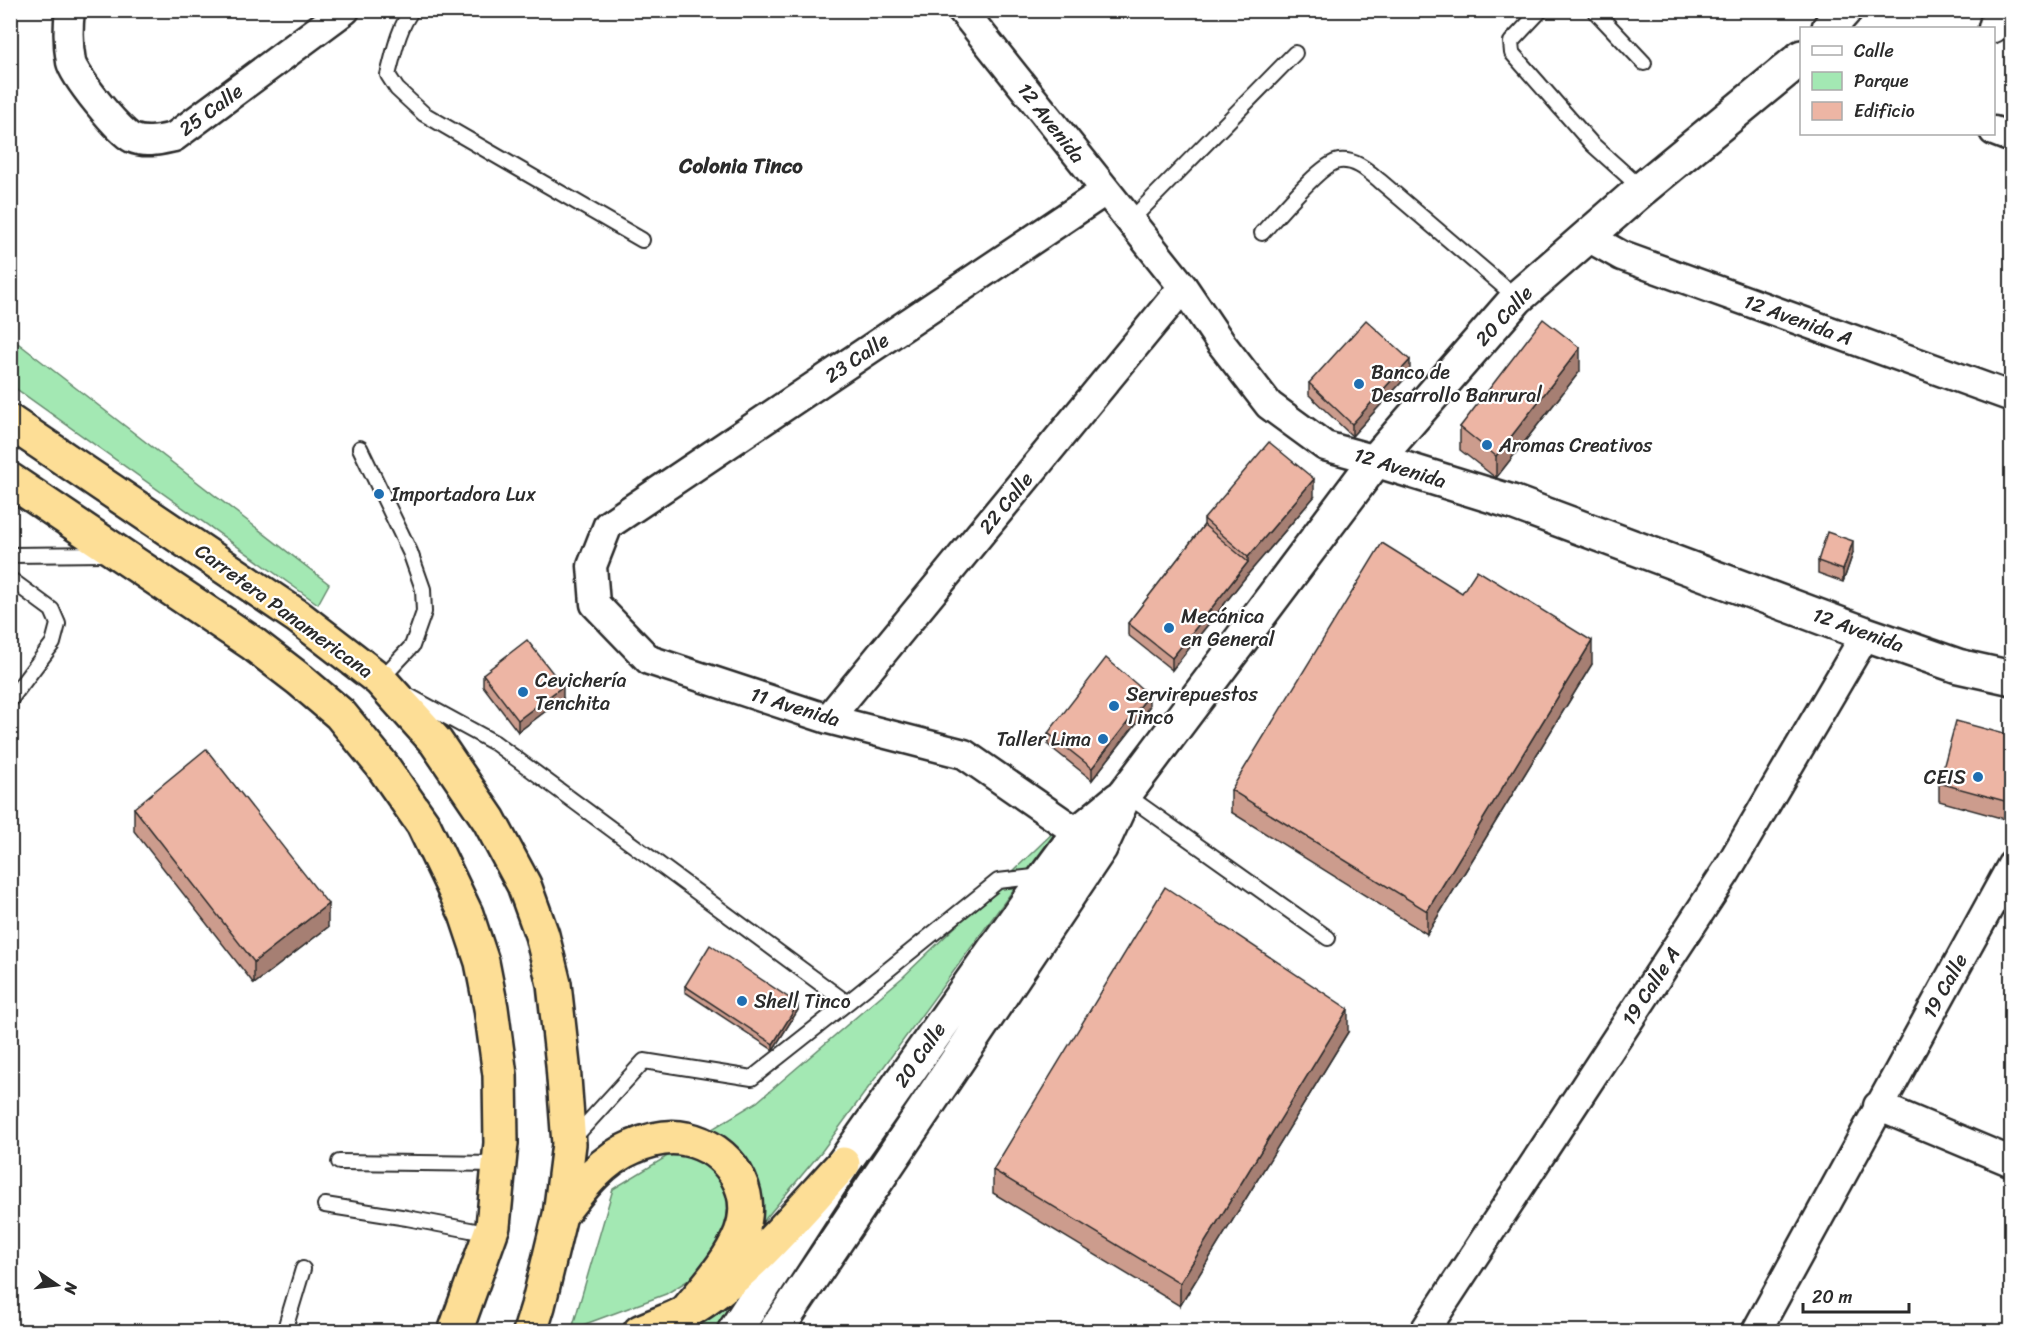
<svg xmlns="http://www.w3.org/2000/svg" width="2022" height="1342" font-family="Sriracha,sans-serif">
  <rect width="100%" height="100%" fill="#fff"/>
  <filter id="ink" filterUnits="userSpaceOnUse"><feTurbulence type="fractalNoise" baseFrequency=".0167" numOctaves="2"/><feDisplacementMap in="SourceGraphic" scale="12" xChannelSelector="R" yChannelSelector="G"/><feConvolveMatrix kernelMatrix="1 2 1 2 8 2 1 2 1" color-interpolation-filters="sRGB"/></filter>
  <g filter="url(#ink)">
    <!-- green -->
    <path fill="#a3e8b3" stroke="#678a6f" stroke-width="1.5" d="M 10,337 L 329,584 L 318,604 L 11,385 Z
      M 1060,826 L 822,1151 L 741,1248 L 666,1294 L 572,1329 L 613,1189 L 757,1102 L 903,977 Z
      M 775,1261 L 732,1331 L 678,1332 Z"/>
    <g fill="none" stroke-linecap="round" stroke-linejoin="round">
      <defs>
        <path id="service" d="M 412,10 C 398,29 394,53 388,75 L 397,89 L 424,114 L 642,240
          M 1541,10 L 1511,42 L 1512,53 L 1592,144 L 1642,189
          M 1594,10 L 1644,63
          M 1130,221 L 1295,53
          M 1262,233 C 1277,217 1321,163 1339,161 C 1356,159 1368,171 1380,181 L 1517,298
          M 360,448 L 410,552 L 423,589 L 424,612 L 412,646 L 380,680
          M 10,555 L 107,554
          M 10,579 L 52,610 L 58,624 L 53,643 L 10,700
          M 407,695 L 495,743 L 847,1003 L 998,881 L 1042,876
          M 1125,794 L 1328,938
          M 572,1140 L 644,1061 L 752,1078 L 847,1003
          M 339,1162 L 500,1164
          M 325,1205 L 407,1218 L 491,1234
          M 284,1332 L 303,1269"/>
        <path id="minor" d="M 70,10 C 68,27 68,45 71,62 C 74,76 119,132 132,138 C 146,144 160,140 174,137 L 345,10
          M 962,10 L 1183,287 L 1221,343 L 1269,405 L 1325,446 L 1376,460
          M 1993,28 L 1998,10
          M 1994,131 L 2012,138
          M 1588,237 L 1622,256 L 2012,397
          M 828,719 L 1183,287
          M 1078,833 L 964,754 L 828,719 L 649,660 L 595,604 L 592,566 L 608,525 L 1105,191
          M 1878,1106 L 2012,1162
          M 1424,1332 L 1726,872 L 1866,634
          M 1756,1332 L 2012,865"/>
        <path id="tertiary" d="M 1829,28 L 1845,10
          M 1376,460 L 1517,298 L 1642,189 L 1802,57"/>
        <path id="secondary" d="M 734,1332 L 843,1164 L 1047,875 L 1078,833 L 1119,799
          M 775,1332 L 1100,848 L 1125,794 L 1376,460 L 1512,502 L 1866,634 L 1958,666 L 2012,678"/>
        <path id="trunk" d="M 10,422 L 297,616 L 380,680 L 436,742 L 489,820 L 524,885 L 542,935 L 554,984 L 563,1065 L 569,1144 L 560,1215 L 538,1306 L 530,1332
          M 10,480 L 252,643 L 300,680 L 340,714 L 381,764 L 423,824 L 466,914 L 482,962 L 491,1008 L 500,1075 L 501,1143 L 493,1226 L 455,1332
          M 560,1215 C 580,1189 601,1160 633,1147 C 649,1140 669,1135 686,1139 C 729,1148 757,1191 741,1233 C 729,1263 706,1287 686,1312
          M 640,1332 C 655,1325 672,1320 686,1312 C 745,1279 797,1213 843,1164"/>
      </defs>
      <!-- service casing -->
      <use href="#service" stroke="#2b2b2b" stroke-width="18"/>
      <!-- minor casing -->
      <use href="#minor" stroke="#2b2b2b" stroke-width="33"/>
      <!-- tertiary casing -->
      <use href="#tertiary" stroke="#2b2b2b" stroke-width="38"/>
      <!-- secondary casing -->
      <use href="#secondary" stroke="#2b2b2b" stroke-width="38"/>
      <!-- trunk casing -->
      <use href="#trunk" stroke="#2b2b2b" stroke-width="38"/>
      <!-- service -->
      <use href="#service" stroke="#fff" stroke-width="14"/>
      <!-- minor -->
      <use href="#minor" stroke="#fff" stroke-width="28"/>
      <!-- tertiary -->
      <use href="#tertiary" stroke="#fff" stroke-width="33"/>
      <!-- secondary -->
      <use href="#secondary" stroke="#fff" stroke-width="33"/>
      <!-- trunk -->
      <use href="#trunk" stroke="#fdde96" stroke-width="33"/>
    </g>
    <!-- wall -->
    <path fill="#cc9c8d" stroke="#2b2b2b" stroke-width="1.5" d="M 1580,371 L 1496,478 L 1460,450 L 1460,427 Z
      M 1410,373 L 1352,436 L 1309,395 L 1309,383 Z
      M 1314,497 L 1248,574 L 1172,670 L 1128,635 L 1128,623 L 1204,525 L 1204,519 Z
      M 1853,553 L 1843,582 L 1818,573 L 1818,561 Z
      M 1462,593 L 1592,664 L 1427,934 L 1231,812 L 1231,790 Z
      M 483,674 L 563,698 L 518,732 L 483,686 Z
      M 1149,707 L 1092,780 L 1048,745 L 1048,733 Z
      M 2012,736 L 2012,821 L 1939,801 L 1939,783 Z
      M 134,808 L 328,927 L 254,984 L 134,831 Z
      M 685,986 L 798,1010 L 773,1050 L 685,992 Z
      M 1348,1032 L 1180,1306 L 993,1193 L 993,1170 Z"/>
    <!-- shaded-wall -->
    <path fill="#a67f73" stroke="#2b2b2b" stroke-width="1.5" d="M 1580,348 L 1580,371 L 1496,478 L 1496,456 Z
      M 1410,360 L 1410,373 L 1352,436 L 1352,424 Z
      M 1314,479 L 1314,497 L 1248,574 L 1172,670 L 1172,658 L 1248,562 L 1248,557 Z
      M 1853,541 L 1853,553 L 1843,582 L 1843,570 Z
      M 1592,641 L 1592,664 L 1427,934 L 1427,911 Z
      M 563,686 L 563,698 L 518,732 L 518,720 Z
      M 1149,695 L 1149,707 L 1092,780 L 1092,768 Z
      M 328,904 L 328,927 L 254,984 L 254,962 Z
      M 798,1004 L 798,1010 L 773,1050 L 773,1044 Z
      M 1348,1009 L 1348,1032 L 1180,1306 L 1180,1283 Z"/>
    <!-- building -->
    <path fill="#edb5a4" stroke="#2b2b2b" stroke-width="1.5" d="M 1543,319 L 1580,348 L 1496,456 L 1460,427 Z
      M 1366,320 L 1410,360 L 1352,424 L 1309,383 Z
      M 1269,442 L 1314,479 L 1248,557 L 1204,519 Z
      M 1204,525 L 1248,562 L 1172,658 L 1128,623 Z
      M 1827,532 L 1853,541 L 1843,570 L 1818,561 Z
      M 1382,543 L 1462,593 L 1477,570 L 1592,641 L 1427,911 L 1231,790 Z
      M 527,640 L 563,686 L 518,720 L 483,674 Z
      M 1106,658 L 1149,695 L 1092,768 L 1048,733 Z
      M 1956,721 L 2012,736 L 2012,803 L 1939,783 Z
      M 206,749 L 328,904 L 254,962 L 134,808 Z
      M 1165,887 L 1348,1009 L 1180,1283 L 993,1170 Z
      M 710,945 L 798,1004 L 773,1044 L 685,986 Z"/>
  </g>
  <!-- markers -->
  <g fill="#1f6fb2" stroke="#fff" stroke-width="2">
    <circle cx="1359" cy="384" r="6"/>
    <circle cx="1487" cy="445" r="6"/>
    <circle cx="379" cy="494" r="6"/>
    <circle cx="1169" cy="628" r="6"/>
    <circle cx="523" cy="692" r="6"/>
    <circle cx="1114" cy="706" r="6"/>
    <circle cx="1103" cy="739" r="6"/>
    <circle cx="1978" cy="777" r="6"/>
    <circle cx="742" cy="1001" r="6"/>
  </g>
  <g text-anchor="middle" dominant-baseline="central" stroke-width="4.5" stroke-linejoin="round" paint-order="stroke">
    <!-- street labels -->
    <g font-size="20" fill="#2b2b2b" stroke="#fff">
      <text transform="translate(211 110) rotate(-36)">25 Calle</text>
      <text transform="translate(1051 123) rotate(52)">12 Avenida</text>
      <text transform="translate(1504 316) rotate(-47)">20 Calle</text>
      <text transform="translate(1798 320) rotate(20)">12 Avenida A</text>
      <text transform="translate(857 358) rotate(-34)">23 Calle</text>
      <text transform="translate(1400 468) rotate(17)">12 Avenida</text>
      <text transform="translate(1006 503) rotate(-51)">22 Calle</text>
      <text transform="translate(284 611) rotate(36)">Carretera Panamericana</text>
      <text transform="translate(1858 630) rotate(20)">12 Avenida</text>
      <text transform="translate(795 707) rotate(17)">11 Avenida</text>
      <text transform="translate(1651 986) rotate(-57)">19 Calle A</text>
      <text transform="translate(1945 986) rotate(-61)">19 Calle</text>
      <text transform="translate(920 1055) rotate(-55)">20 Calle</text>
    </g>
    <!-- poi labels -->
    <g font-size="20" fill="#2b2b2b" stroke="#fff" text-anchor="start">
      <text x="1371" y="372">Banco de<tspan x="1371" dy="23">Desarrollo Banrural</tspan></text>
      <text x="1499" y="445">Aromas Creativos</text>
      <text x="391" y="494">Importadora Lux</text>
      <text x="1181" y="616">Mecánica<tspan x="1181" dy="23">en General</tspan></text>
      <text x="535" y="680">Cevichería<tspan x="535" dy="23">Tenchita</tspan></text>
      <text x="1126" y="694">Servirepuestos<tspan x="1126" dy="23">Tinco</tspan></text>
      <text x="1091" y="739" text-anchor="end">Taller Lima</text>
      <text x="1966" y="777" text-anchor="end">CEIS</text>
      <text x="754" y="1001">Shell Tinco</text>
    </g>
    <!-- neighbourhood labels -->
    <g font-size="21" font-weight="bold" fill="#2b2b2b" stroke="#fff">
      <text x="741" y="166">Colonia Tinco</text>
    </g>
  </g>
  <!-- margin -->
  <rect width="2022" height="1342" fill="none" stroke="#fff" stroke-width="36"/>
  <rect x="18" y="18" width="1986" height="1306" fill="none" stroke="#2b2b2b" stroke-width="2" filter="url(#ink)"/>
  <!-- legend -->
  <rect x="1800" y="27" width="195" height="108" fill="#ffffff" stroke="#aaaaaa" stroke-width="1.5"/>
  <rect x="1812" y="46" width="30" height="9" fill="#ffffff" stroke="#aaaaaa" stroke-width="1.5"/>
  <text x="1854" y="57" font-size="18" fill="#2b2b2b">Calle</text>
  <rect x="1812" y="72" width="30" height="18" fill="#a3e8b3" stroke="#aaaaaa" stroke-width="1.5"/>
  <text x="1854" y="87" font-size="18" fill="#2b2b2b">Parque</text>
  <rect x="1812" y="102" width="30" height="18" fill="#edb5a4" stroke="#aaaaaa" stroke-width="1.5"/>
  <text x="1854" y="117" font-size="18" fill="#2b2b2b">Edificio</text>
  <!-- north arrow -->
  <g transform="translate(57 1285) rotate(104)" stroke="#ffffff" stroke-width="4.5" paint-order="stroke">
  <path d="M0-4.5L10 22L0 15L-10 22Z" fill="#2b2b2b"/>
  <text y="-9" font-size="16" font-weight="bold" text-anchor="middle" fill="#2b2b2b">N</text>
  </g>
  <!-- scale -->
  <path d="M1803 1303v9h106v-9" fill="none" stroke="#2b2b2b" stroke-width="3"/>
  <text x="1812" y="1303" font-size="18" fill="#2b2b2b" stroke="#ffffff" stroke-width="4.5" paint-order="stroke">20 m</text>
</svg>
